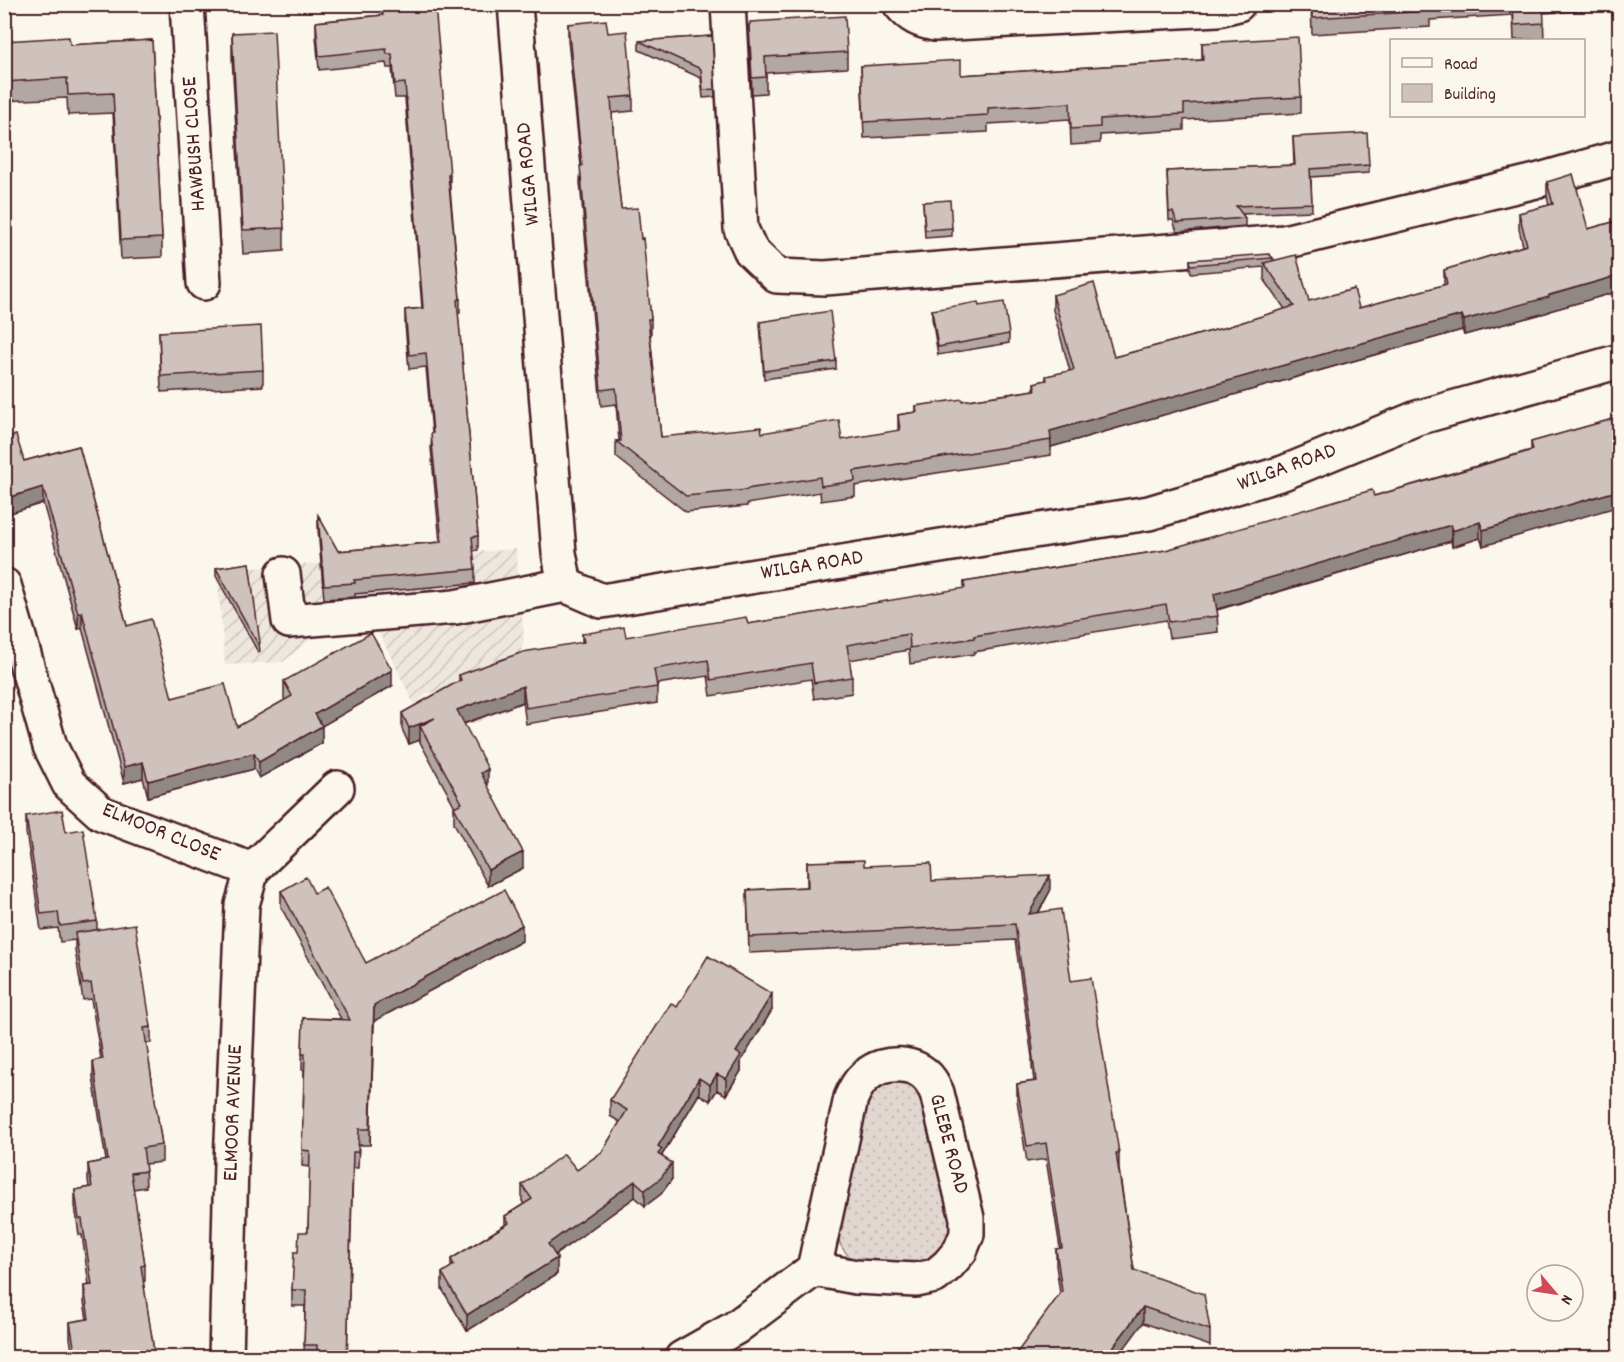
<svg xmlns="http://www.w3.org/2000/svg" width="1624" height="1362" font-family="Dekko,sans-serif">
  <defs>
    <pattern id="industrial-furrows" width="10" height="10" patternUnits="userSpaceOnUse" patternTransform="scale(1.5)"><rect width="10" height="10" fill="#eee7de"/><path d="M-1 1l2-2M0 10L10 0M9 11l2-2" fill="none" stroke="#cec6bf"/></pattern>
    <pattern id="grass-dots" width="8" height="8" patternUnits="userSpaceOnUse" patternTransform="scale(1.5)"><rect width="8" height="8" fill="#e2d7d0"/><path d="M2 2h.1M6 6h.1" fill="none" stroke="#c3b8b3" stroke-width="1.8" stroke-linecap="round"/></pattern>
  </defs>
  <rect width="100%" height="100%" fill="#fbf7ec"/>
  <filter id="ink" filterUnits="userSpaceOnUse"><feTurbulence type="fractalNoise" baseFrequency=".0167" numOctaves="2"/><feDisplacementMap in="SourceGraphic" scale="12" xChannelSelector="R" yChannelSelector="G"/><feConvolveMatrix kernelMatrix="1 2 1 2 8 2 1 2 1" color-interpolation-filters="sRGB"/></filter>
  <g filter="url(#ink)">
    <!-- industrial -->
    <path fill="url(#industrial-furrows)" d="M 516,549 L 524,639 L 514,677 L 522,704 L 472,724 L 456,687 L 426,694 L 415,706 L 375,625 L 313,637 L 283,662 L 225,665 L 217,571 Z"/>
    <!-- grass -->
    <path fill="url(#grass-dots)" stroke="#967b7e" stroke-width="1.5" d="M 901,1077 L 921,1088 L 954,1236 C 949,1242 940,1258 934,1261 C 924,1266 865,1264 855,1260 C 843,1254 838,1241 836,1229 L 865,1099 L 878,1081 Z"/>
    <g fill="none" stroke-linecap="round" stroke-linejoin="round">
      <defs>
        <path id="minor" d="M 187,4 L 204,283
          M 515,4 L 559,553 L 565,585 L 602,601 L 1008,535 L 1149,513 L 1283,473 L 1417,418 L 1620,361
          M 728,4 L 741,229 L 751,251 L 777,276 L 825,278 L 1284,242 L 1536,181 L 1620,157
          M 900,4 C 910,17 920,21 935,24 L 1218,9 L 1238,4
          M 283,574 L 289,621 L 455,607 L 565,585
          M 4,585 L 50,746 L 69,784 L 101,813 L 252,870
          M 226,1358 L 231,1163 L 242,905 L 252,870 L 337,788
          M 682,1358 L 735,1328 L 814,1269 L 851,1098 C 855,1089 859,1081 867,1075 C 884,1060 917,1061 930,1080 C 933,1084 935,1089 937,1093 L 967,1218 L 967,1234 L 960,1251 L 948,1265 L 935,1276 L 916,1280 L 856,1277 L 814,1269"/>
      </defs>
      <!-- minor casing -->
      <use href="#minor" stroke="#4a1f2b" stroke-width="38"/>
      <!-- minor -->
      <use href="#minor" stroke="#fbf7ec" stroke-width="33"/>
    </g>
    <!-- wall -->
    <path fill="#b2a7a2" stroke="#4a1f2b" stroke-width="1.5" d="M 1311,4 L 1620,4 L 1620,20 L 1613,20 L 1612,9 L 1543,13 L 1544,39 L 1514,40 L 1513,15 L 1430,20 L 1430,27 L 1312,34 Z
      M 382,15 L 450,175 L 450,189 L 460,299 L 460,313 L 458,314 L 478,536 L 478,550 L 473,551 L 475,569 L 475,583 L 355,594 L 355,597 L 324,599 L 318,529 L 318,515 L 338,551 L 440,542 L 431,448 L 432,433 L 426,367 L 409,369 L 405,324 L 405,310 L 422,308 L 405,98 L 395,98 L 392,68 L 387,68 L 386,63 L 319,70 L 316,36 L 316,22 Z
      M 568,24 L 608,33 L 633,96 L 633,111 L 612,113 L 614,143 L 621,209 L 641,239 L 651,319 L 651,335 L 650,335 L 661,437 L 762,433 L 842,440 L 898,431 L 898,415 L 916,412 L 916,406 L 962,401 L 1034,390 L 1034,383 L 1046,380 L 1046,376 L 1070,371 L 1053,310 L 1053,295 L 1114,357 L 1227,327 L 1285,309 L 1264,279 L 1264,267 L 1191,273 L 1190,268 L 1190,260 L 1273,258 L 1273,261 L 1309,301 L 1359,308 L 1444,285 L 1444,270 L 1523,246 L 1519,229 L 1519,213 L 1549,205 L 1547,197 L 1547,182 L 1588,229 L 1620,220 L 1620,291 L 1549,311 L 1549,312 L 1464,335 L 1462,330 L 1051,447 L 1051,455 L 855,486 L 855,496 L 821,501 L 820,492 L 747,504 L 747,506 L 686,512 L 616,457 L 616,441 L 619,441 L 616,404 L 601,406 L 580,182 L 581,166 L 568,40 Z
      M 749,25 L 847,52 L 847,68 L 766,73 L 766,93 L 752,94 Z
      M 232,33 L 284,228 L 284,251 L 243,254 L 232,57 Z
      M 712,36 L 715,97 L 703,98 L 701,78 L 639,50 L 639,41 Z
      M 152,40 L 162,238 L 162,257 L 121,259 L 113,113 L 68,115 L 67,98 L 4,101 L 4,41 L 70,45 Z
      M 1202,43 L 1301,97 L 1301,113 L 1184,120 L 1184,130 L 1100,135 L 1100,143 L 1071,145 L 1070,119 L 988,124 L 988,132 L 864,138 L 861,66 L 961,75 L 1202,60 Z
      M 1293,137 L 1369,165 L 1369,173 L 1311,177 L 1312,211 L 1242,214 L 1245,218 L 1245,226 L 1177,232 L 1173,220 L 1169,220 L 1167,171 L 1294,165 Z
      M 923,202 L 952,228 L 952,236 L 925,238 Z
      M 979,306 L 1009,334 L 1009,343 L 938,355 L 932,318 L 932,310 Z
      M 760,322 L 836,361 L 836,369 L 764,379 Z
      M 159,332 L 263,370 L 263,386 L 161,392 Z
      M 1620,417 L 1483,546 L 1480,538 L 1452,547 L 1451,541 L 1217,610 L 1218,632 L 1169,638 L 1166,620 L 974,652 L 974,654 L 910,664 L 909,650 L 849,660 L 852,677 L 852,693 L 814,699 L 811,679 L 711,696 L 708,676 L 657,684 L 657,703 L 526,724 L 523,702 L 464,724 L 487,786 L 523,868 L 488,886 L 454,823 L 454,807 L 455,807 L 420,742 L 420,740 L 409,744 L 402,729 L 402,713 L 459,681 L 459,675 L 582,643 L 582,634 L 626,637 L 748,624 L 964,589 L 964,582 L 1166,550 L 1374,496 L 1531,450 L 1531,442 Z
      M 4,438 L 24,461 L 79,446 L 127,626 L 172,698 L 237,727 L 285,700 L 284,698 L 284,681 L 392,686 L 321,726 L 322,743 L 259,778 L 254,769 L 148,797 L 143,778 L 124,783 L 82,628 L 78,629 L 43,503 L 4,515 Z
      M 249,563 L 260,651 L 258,652 L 216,576 L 216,568 Z
      M 26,816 L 66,832 L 97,921 L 97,930 L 151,1027 L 151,1043 L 146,1043 L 162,1145 L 162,1162 L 145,1164 L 146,1187 L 133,1189 L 145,1265 L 145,1281 L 143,1282 L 155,1358 L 73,1358 L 70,1338 L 70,1322 L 87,1319 L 84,1302 L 84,1286 L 89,1285 L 82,1235 L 79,1235 L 75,1206 L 75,1190 L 89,1187 L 88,1180 L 88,1164 L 106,1161 L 93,1077 L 93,1061 L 101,1059 L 91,999 L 83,1000 L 75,950 L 75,940 L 60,942 L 58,928 L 41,930 L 26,832 Z
      M 807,862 L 864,866 L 932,881 L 1050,891 L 1039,912 L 1071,981 L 1119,1153 L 1119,1169 L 1134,1270 L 1210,1330 L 1210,1346 L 1060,1294 L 1056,1265 L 1056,1249 L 1060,1248 L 1046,1159 L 1027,1162 L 1017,1100 L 1017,1084 L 1034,1081 L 1032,1066 L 1032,1057 L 1015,940 L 749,953 L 747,890 L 807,887 Z
      M 281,891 L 314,893 L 366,963 L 522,941 L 374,1021 L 370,1145 L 359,1145 L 358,1168 L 353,1168 L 347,1358 L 304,1358 L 305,1306 L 292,1306 L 292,1290 L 298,1252 L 308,1232 L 310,1167 L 302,1166 L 304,1070 L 302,1070 L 303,1018 L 341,1019 L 281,907 Z
      M 677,1007 L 772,1010 L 741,1061 L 741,1071 L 726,1095 L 717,1090 L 710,1101 L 699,1094 L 662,1155 L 672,1179 L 661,1194 L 645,1206 L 635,1197 L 555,1255 L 557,1274 L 467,1331 L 442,1289 L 442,1273 L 451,1267 L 451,1259 L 505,1225 L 505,1216 L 524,1204 L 522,1201 L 522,1185 L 577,1170 L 602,1152 L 620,1122 L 610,1116 L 610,1100 Z"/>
    <!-- shaded-wall -->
    <path fill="#918884" stroke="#4a1f2b" stroke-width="1.5" d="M 1620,275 L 1620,291 L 1549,311 L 1549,312 L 1464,335 L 1464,320 Z
      M 1462,315 L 1462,330 L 1051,447 L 1050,431 Z
      M 43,487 L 43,503 L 4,515 L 4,499 Z
      M 1620,490 L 1620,506 L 1483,546 L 1483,530 Z
      M 1480,522 L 1480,538 L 1452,547 L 1452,531 Z
      M 1451,525 L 1451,541 L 1214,610 L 1214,594 Z
      M 82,612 L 82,628 L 78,629 L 78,613 Z
      M 392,670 L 392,686 L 315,730 L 315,714 Z
      M 523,686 L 523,702 L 457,726 L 457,710 Z
      M 435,718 L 420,726 L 420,740 L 409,744 L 409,728 Z
      M 322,726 L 322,743 L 259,778 L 259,762 Z
      M 254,753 L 254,769 L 148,797 L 148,781 Z
      M 143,762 L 143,778 L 124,783 L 124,767 Z
      M 488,769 L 488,785 L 481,789 L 481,773 Z
      M 523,852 L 523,868 L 488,886 L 488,870 Z
      M 1050,875 L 1050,891 L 1029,929 L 1029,914 Z
      M 522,925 L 522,941 L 374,1021 L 370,1145 L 374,1005 Z
      M 772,994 L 772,1010 L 741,1061 L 741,1071 L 726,1095 L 726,1079 L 736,1052 Z
      M 717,1074 L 717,1090 L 710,1101 L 710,1085 Z
      M 699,1078 L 699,1094 L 662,1155 L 662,1165 L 658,1170 L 658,1146 Z
      M 672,1163 L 672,1179 L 661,1194 L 645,1206 L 645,1190 Z
      M 635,1181 L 635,1197 L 548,1260 L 548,1244 Z
      M 557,1258 L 557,1274 L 467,1331 L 467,1315 Z
      M 1143,1307 L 1143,1323 L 1117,1358 L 1105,1358 Z"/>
    <!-- building -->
    <path fill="#cfc2bc" stroke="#4a1f2b" stroke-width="1.5" d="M 1312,4 L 1430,4 L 1430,11 L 1312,18 Z
      M 1513,4 L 1543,4 L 1544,23 L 1514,25 Z
      M 435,5 L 450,175 L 448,175 L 460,299 L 457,300 L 478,536 L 472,537 L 475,569 L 354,580 L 355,583 L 324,585 L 318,515 L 338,551 L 442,542 L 431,434 L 433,433 L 426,353 L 409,355 L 405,310 L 423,308 L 405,83 L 395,84 L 392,54 L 387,54 L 386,49 L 319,56 L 316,22 L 383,15 L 382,10 Z
      M 845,16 L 847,52 L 765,57 L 766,77 L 752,78 L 749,25 L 750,24 L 750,22 Z
      M 606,20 L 608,33 L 627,31 L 633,96 L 611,98 L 614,143 L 621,209 L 638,208 L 641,239 L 643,238 L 651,319 L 648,319 L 661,437 L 761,427 L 762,433 L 839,420 L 842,440 L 900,430 L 898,415 L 917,412 L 916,406 L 962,399 L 962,401 L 1036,390 L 1034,383 L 1047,380 L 1046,376 L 1074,370 L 1053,295 L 1094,283 L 1114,357 L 1227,327 L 1294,306 L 1264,263 L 1296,255 L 1309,301 L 1354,289 L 1359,308 L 1447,284 L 1444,270 L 1527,245 L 1519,213 L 1553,204 L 1547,182 L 1573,174 L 1588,229 L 1620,220 L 1620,275 L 1549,295 L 1549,297 L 1464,320 L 1462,315 L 1050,431 L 1051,440 L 854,471 L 855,481 L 821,486 L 820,477 L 747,489 L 747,490 L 686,496 L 616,441 L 621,441 L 616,388 L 601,390 L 580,166 L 582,166 L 568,24 Z
      M 274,31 L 284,228 L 243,230 L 232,33 Z
      M 712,36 L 715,89 L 703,90 L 701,69 L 639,41 Z
      M 69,37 L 70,45 L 152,40 L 162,238 L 121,240 L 113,93 L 68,95 L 67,78 L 4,82 L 4,41 Z
      M 1298,37 L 1301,97 L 1184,104 L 1184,114 L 1100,119 L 1100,127 L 1071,129 L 1070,103 L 988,108 L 988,115 L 864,122 L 861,66 L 961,60 L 961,75 L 1203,60 L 1202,43 Z
      M 1367,133 L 1369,165 L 1310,169 L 1312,203 L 1236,206 L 1245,218 L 1177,223 L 1173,212 L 1169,212 L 1167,171 L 1295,165 L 1293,137 Z
      M 950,200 L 952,228 L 925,230 L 923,202 Z
      M 1269,254 L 1273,258 L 1191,265 L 1190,260 Z
      M 978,302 L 979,306 L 1004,302 L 1009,334 L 938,347 L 932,310 Z
      M 830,311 L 836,361 L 764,371 L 760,322 Z
      M 261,326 L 263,370 L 161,376 L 159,332 Z
      M 1620,417 L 1620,490 L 1483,530 L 1480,522 L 1452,531 L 1451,525 L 1214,594 L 1218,616 L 1169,622 L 1166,604 L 974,636 L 974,638 L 910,648 L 909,634 L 847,645 L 852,677 L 814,683 L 811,663 L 711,680 L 708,660 L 654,669 L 657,687 L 526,708 L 523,686 L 457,710 L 488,769 L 481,773 L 523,852 L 488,870 L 454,807 L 462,803 L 420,726 L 435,718 L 409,728 L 402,713 L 461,680 L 459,675 L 523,652 L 584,642 L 582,634 L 624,627 L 626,637 L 746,617 L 748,624 L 965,588 L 964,582 L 1166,550 L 1372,490 L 1374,496 L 1486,464 L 1533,450 L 1531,442 Z
      M 16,435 L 24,461 L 79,446 L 127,626 L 151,619 L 172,698 L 225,684 L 237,727 L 292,696 L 284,681 L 371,633 L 392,670 L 315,714 L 322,726 L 259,762 L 254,753 L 148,781 L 143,762 L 124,767 L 82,612 L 78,613 L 43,487 L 4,499 L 4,438 Z
      M 249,563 L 260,643 L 258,644 L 216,568 Z
      M 62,810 L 66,832 L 83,829 L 97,921 L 60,926 L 58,912 L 41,914 L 26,816 Z
      M 864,860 L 864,866 L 931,863 L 932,881 L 1050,875 L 1029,914 L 1061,909 L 1071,981 L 1091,978 L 1119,1153 L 1116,1153 L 1134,1270 L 1204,1294 L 1210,1330 L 1143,1307 L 1105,1358 L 1013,1358 L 1062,1291 L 1056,1249 L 1062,1248 L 1046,1143 L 1027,1146 L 1017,1084 L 1036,1081 L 1032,1051 L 1033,1050 L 1015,924 L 749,937 L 747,890 L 808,887 L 807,862 Z
      M 306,877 L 314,893 L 325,887 L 366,963 L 504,890 L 522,925 L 374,1005 L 370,1129 L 359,1129 L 358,1152 L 353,1152 L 347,1358 L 317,1358 L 317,1345 L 304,1345 L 306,1290 L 292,1290 L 294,1252 L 298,1252 L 299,1232 L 308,1232 L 309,1189 L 310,1151 L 302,1150 L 305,1054 L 302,1054 L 303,1018 L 350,1020 L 281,891 Z
      M 135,924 L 151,1027 L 144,1028 L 162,1145 L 143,1148 L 146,1171 L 131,1173 L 145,1265 L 141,1266 L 155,1358 L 76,1358 L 70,1322 L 89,1319 L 84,1286 L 92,1285 L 82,1219 L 79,1219 L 75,1190 L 92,1187 L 88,1164 L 108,1160 L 93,1061 L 103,1059 L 91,983 L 83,984 L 75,933 Z
      M 708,956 L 772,994 L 736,1052 L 741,1055 L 726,1079 L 717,1074 L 710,1085 L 699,1078 L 658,1146 L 662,1149 L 658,1154 L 672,1163 L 661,1178 L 645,1190 L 635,1181 L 548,1244 L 557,1258 L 467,1315 L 442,1273 L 454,1265 L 451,1259 L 509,1223 L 505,1216 L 532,1199 L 522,1185 L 564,1154 L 577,1170 L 602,1152 L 627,1110 L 610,1100 L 671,1003 L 677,1007 Z"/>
  </g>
  <g text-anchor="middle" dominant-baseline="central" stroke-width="6" stroke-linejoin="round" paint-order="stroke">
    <!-- street labels -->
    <g font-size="22" fill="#4a1f2b" stroke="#fbf7ec">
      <text transform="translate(195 144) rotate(-94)">HAWBUSH CLOSE</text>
      <text transform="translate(529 174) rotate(-95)">WILGA ROAD</text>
      <text transform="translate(1287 468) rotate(-20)">WILGA ROAD</text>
      <text transform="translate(812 566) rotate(-9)">WILGA ROAD</text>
      <text transform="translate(161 833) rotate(22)">ELMOOR CLOSE</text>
      <text transform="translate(234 1113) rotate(-88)">ELMOOR AVENUE</text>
      <text transform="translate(948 1144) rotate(75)">GLEBE ROAD</text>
    </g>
  </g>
  <!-- margin -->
  <rect width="1624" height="1362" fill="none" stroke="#fbf7ec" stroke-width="24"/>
  <rect x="12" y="12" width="1600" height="1338" fill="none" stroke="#4a1f2b" stroke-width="2" filter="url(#ink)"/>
  <!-- legend -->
  <rect x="1390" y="39" width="195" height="78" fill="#fbf7ec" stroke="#b4a19f" stroke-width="1.5"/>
  <rect x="1402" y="58" width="30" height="9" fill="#fbf7ec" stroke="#b4a19f" stroke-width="1.5"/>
  <text x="1444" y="69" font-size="18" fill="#4a1f2b">Road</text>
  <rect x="1402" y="84" width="30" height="18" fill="#cfc2bc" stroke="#b4a19f" stroke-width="1.5"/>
  <text x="1444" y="99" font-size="18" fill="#4a1f2b">Building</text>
  <!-- north arrow -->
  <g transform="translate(1555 1293) rotate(119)"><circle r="28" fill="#fbf7ec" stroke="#b4a19f" stroke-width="1.5"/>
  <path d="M0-4.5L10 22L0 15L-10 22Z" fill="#d1495b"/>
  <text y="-9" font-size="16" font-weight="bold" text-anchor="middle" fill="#4a1f2b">N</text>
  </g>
</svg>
